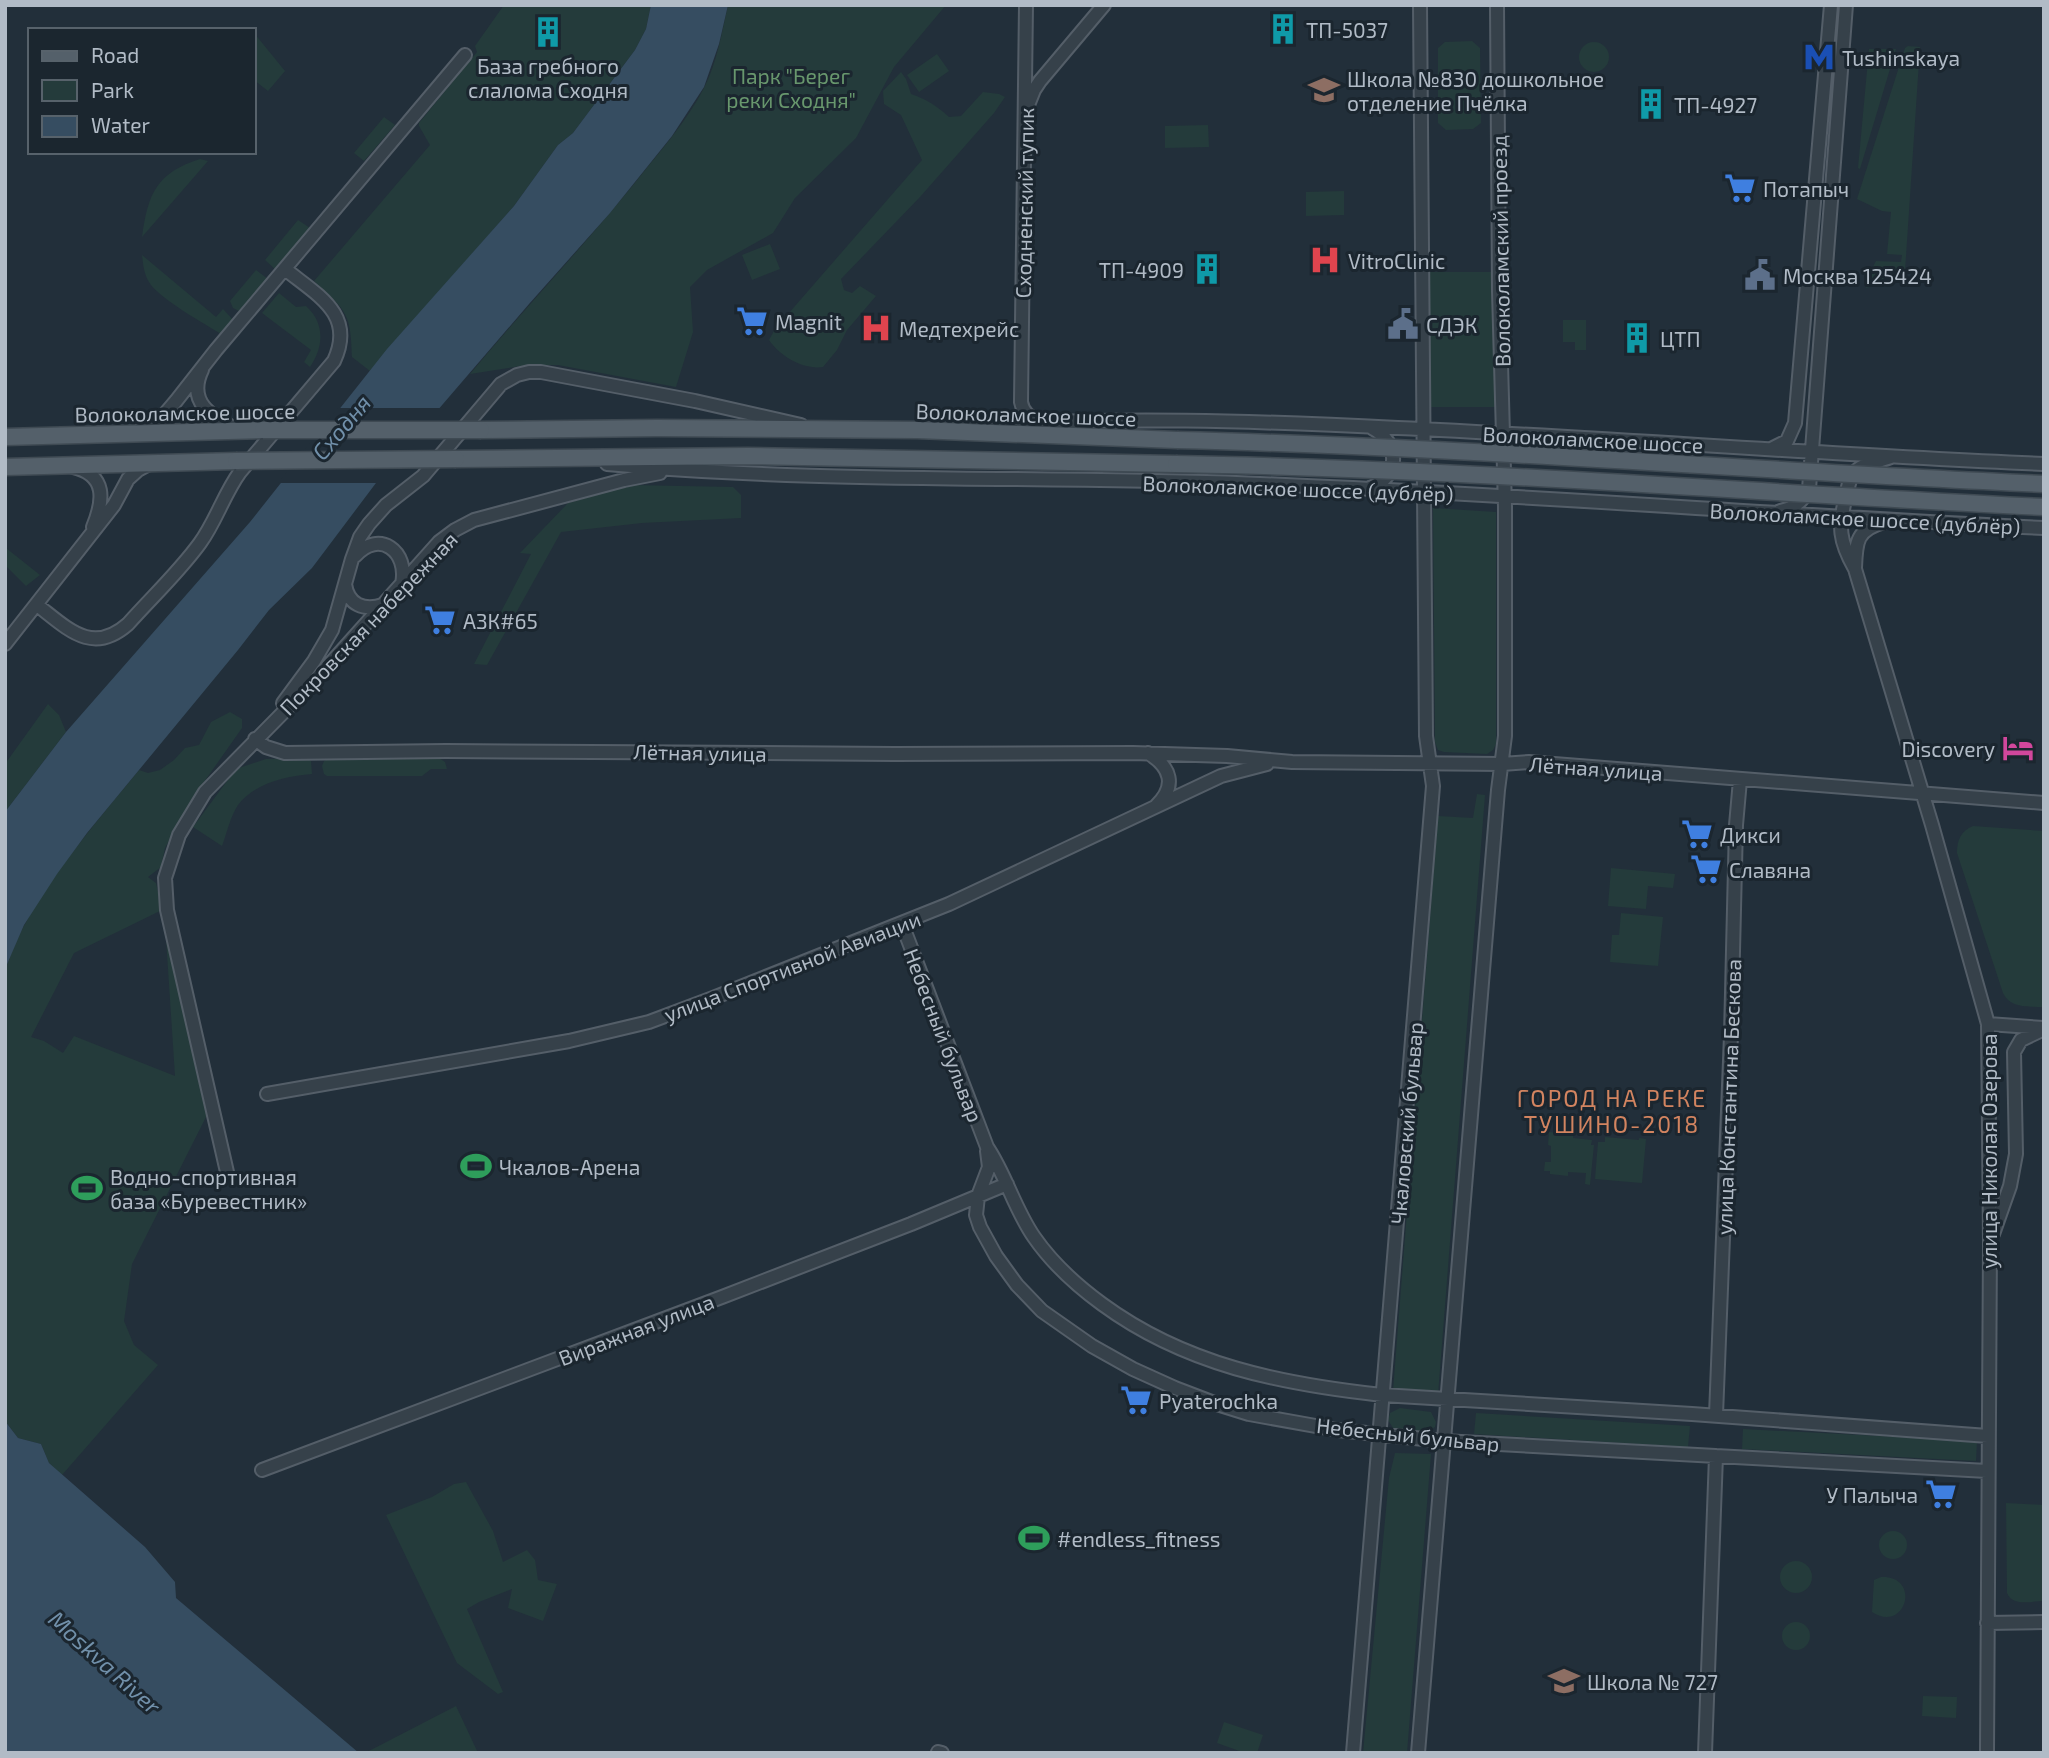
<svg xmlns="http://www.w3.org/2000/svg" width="2049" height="1758" font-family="'Exo 2',sans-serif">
  <rect width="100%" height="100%" fill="#222f3a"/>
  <!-- green -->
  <path fill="#243b3b" d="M 504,5 L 651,5 L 646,29 L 635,50 L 573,133 L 558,145 L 514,206 L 370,371 L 352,357 C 351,312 346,311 314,281 L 430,145 L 419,126 L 419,123 L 477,52 L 475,46 Z
    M 728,5 L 946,5 L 894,67 L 856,138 L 795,198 L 773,233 L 707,270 L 690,287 L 693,332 L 676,387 L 558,365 L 527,365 L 470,374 C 525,308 584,246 638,179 C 661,150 687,121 704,88 C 717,63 722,32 728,5 Z
    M 254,33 L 285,71 L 268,91 L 254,80 Z
    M 1472,41 L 1480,48 L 1481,123 L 1473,129 L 1446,130 L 1438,123 L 1438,48 L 1445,42 Z
    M1579 57a15 15 0 1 1 30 0a15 15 0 1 1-30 0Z
    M 1908,46 L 1920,47 L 1905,271 L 1907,271 L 1907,277 L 1866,288 L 1866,280 L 1876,261 L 1901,262 L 1902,255 L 1887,254 L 1891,212 L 1882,211 L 1857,199 L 1905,48 Z
    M 1869,49 L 1896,49 L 1860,169 L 1858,168 Z
    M 937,54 L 949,71 L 919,92 L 907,75 Z
    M 901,72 L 906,79 L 911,94 C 926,99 937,106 949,117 L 961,116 L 983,92 L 999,94 L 1005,97 L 994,113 L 920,197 L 841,279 L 844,290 L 852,293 L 860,286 L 876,296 L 847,330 L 837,350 L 823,367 C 803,370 780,356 769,340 L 775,329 L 922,160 L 901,115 L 884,104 L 883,91 Z
    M 384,117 L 395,125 L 364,161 L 354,153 Z
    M 1208,125 L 1209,147 L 1165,148 L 1165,126 Z
    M 200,159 L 208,161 L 142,237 C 148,194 156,173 200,159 Z
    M 1344,191 L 1344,215 L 1306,216 L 1306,192 Z
    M 298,220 L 310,228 L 309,232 L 276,270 L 265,260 Z
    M 770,244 L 780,269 L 752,280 L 742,255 Z
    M 142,255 L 216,317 L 223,309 L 235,322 L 223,335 C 206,325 157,297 149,282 C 144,274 143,264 142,255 Z
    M 256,270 L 268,279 L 241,312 L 233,308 L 230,301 Z
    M 1428,272 L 1494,272 L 1495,407 L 1428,407 Z
    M 279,293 L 296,307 L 306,306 C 325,323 324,347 310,367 L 304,362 L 311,350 L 262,313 Z
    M 1563,320 L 1586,320 L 1586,350 L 1575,350 L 1575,342 L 1563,342 Z
    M 630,485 L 733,487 L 741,495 L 741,518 L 642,523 L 561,532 L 487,665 L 474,664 L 531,554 L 520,553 L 568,503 Z
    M 1433,508 L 1496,512 L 1496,744 L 1493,750 L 1487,754 L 1444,752 L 1438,750 L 1435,742 Z
    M 6,548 L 40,575 L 26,586 L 5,565 Z
    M 48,704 L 59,715 L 66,732 L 5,812 L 5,764 Z
    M 230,712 L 242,719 L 242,728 L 192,799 L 165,848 L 161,867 L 148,877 L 156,883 L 162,910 L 74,953 L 31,1037 L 44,1041 L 63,1053 L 74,1036 L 175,1076 L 165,923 L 208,1113 L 132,1264 L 124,1321 L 134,1345 L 158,1365 L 62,1475 L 49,1463 L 41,1444 L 18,1438 L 5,1421 L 5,969 C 11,955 17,938 25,924 C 56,868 99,819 139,770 L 148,773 L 160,770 L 174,760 L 185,748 L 199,745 L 211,722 Z
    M 307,758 L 311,761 L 312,774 C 286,776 255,783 238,805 C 230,817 227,833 222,846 L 193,827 L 236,769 L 266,759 Z
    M 330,758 L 439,758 L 445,762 L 447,769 L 431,769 L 422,776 L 327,776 L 324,774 L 322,766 L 324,761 Z
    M 1477,794 L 1485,795 L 1438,1395 L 1393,1391 L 1438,816 L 1473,818 Z
    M 1973,826 L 2044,831 L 2044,1007 C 2028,1006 2011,1009 2003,993 L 1957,853 C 1957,840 1961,831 1973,826 Z
    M 1611,868 L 1675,874 L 1673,888 L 1648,886 L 1646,909 L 1608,906 Z
    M 1621,913 L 1663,917 L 1658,966 L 1610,962 L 1612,935 L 1619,935 Z
    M 1549,1132 L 1573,1134 L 1573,1138 L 1592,1140 L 1591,1145 L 1594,1145 L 1590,1185 L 1585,1184 L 1586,1173 L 1568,1172 L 1568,1176 L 1550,1174 L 1550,1171 L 1544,1171 L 1545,1162 L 1551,1162 L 1551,1146 L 1548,1145 Z
    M 1605,1137 L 1639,1140 L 1639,1138 L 1646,1139 L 1642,1183 L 1595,1179 L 1598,1142 L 1605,1142 Z
    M 1400,1408 L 1431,1412 L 1436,1422 L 1435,1427 L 1426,1433 L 1395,1431 L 1388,1420 L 1390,1413 Z
    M 1476,1413 L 1690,1426 L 1688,1447 L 1474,1434 Z
    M 1743,1429 L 1977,1441 L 1976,1461 L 1742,1449 Z
    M 1395,1453 L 1431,1454 L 1407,1753 L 1363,1753 L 1389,1478 Z
    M 466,1482 L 493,1531 L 503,1562 L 527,1550 L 535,1560 L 538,1580 L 557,1584 L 543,1621 L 508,1608 L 512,1589 L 479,1602 L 467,1609 L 503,1692 L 498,1694 L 457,1663 L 386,1515 L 432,1497 L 454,1484 Z
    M 2006,1503 L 2044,1505 L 2044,1601 C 2031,1601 2013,1607 2007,1593 Z
    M1879 1545a14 14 0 1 1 28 0a14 14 0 1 1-28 0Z
    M1780 1577a16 16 0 1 1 32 0a16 16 0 1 1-32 0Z
    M 1881,1577 C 1922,1575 1906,1634 1872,1612 L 1874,1580 Z
    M1782 1636a14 14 0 1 1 28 0a14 14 0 1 1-28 0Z
    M 1923,1696 L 1957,1697 L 1956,1718 L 1922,1716 Z
    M 456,1706 L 478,1753 L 365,1753 Z
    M 1224,1722 L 1263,1735 L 1257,1753 L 1245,1753 L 1217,1743 Z"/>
  <!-- water -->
  <path fill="#364d61" d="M 651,5 L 728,5 L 719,44 L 704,87 L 672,136 L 610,213 L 529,304 L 382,475 L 312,568 L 269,610 L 238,650 L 87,833 L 57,874 L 24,925 L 5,969 L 5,812 L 66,732 L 250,522 L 387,349 L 514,206 L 558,145 L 573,133 L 635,50 L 646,29 Z
    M 5,1421 L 18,1438 L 41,1444 L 49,1463 L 145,1547 L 175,1582 L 176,1598 L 359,1753 L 5,1753 Z"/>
  <!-- pier -->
  <path fill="#222f3a" d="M 338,408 L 446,408 L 381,483 L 278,483 Z"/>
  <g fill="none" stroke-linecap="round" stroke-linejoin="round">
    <defs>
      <path id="minor" d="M 1026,5 L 1021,402 C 1023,413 1030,418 1041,421
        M 1028,105 L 1034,90 L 1040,81 L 1104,5
        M 202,370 C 186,403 213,417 237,430
        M 973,426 C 1115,416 1257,421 1398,428 C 1614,438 1829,455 2044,464
        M 135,433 L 165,414 L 176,401 L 216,350 L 465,55
        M 1773,448 L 1787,441 L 1795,423 L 1831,5
        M 1891,457 C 1881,461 1864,463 1856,471 C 1849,477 1848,488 1846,496 C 1838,527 1839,541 1855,569 L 1932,825 L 1988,1024 L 1990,1244 L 1987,1753
        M 607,464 C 816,483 1026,476 1236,483 C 1505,493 1774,515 2044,528
        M 73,467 C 107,475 104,500 93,527
        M 1370,488 C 1401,476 1400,443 1372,428
        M 1780,511 C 1794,508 1803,502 1809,489 L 1846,5
        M 355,556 C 379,529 409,551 402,584
        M 1855,568 C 1856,542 1856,530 1884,522
        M 345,584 C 348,605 364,611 383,605
        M 37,605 C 67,628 92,656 128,624 C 152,597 179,572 200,543 C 216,521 224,494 240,472 L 334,361 C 356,314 317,295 285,269
        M 5,644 L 114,505 L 128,479 L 138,470 L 151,463
        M 283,703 L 314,661 L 332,630 L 352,559 L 360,537 L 369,524 L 386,505 L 423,476 L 501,384 L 517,375 L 529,372 L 541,372 L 695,401 L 801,425
        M 255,739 L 266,747 L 285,753 L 446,751 L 895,754 L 1133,753 L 1227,756 L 1292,762 L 1502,764 L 1529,762 L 2044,803
        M 1148,753 C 1171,767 1177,786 1156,806
        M 902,924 L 987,1147 C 1006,1175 1014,1208 1034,1237 C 1052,1263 1076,1285 1102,1304 C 1185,1365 1281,1384 1382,1395 L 1692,1414 L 1988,1436
        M 1988,1024 L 2043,1028
        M 267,1094 L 569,1041 L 649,1022 L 713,998 L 949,904 L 1221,776 L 1267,764
        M 987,1151 L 989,1167 L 978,1196 L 976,1215 L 980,1227 L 996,1256 L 1017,1285 L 1042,1311 L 1092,1346 L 1133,1369 L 1175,1388 L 1217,1404 L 1249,1414 L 1338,1430 L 1443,1441 L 1987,1471
        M 227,1172 L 167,910 L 165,878 L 179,835 L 205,792 L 320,675 L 439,542 L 455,530 L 474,520 L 624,480 L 660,473
        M 1993,1234 L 2010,1186 L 2016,1154 L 2014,1052 L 2021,1040 L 2044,1029
        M 1716,1415 L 1731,1035 L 1736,825 L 1740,780
        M 262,1470 L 722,1297 L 911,1224 L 1007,1184
        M 1987,1623 L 2044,1622
        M 938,1752 L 942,1753
        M 1353,1753 L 1433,786 L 1426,736 L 1420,5
        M 1418,1753 L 1498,790 L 1505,736 L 1505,507 L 1499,291 L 1497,5
        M 1705,1753 L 1716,1456"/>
      <path id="major" d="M 481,430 L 657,428 L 917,430 L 1177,440
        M 5,437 L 263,430
        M 456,459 L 748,456 L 1176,464
        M 5,467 L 236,461"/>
    </defs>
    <!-- minor casing -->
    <use href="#minor" stroke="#545e68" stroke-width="16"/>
    <!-- major casing -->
    <use href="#major" stroke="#3f4a53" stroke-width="19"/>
    <!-- minor -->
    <use href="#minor" stroke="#36414a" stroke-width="12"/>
    <!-- major -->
    <use href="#major" stroke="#54606a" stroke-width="16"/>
    <defs>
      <path id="major-bridge" d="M 263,430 L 481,430
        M 1177,440 C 1466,447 1755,471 2044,484
        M 236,461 L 456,459
        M 1176,464 C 1466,469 1754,493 2044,507"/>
    </defs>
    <!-- major-bridge casing -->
    <use href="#major-bridge" stroke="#3f4a53" stroke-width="19" stroke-linecap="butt"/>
    <!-- major-bridge -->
    <use href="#major-bridge" stroke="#54606a" stroke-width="16"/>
  </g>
  <!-- icons -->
  <defs>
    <symbol id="building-bare" viewBox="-9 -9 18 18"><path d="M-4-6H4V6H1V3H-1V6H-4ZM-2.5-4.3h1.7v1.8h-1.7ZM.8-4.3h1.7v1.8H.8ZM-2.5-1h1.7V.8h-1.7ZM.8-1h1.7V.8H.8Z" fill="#0f9aa8" stroke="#1b262f" stroke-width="2.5" paint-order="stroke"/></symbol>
    <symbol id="metro-bare" viewBox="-9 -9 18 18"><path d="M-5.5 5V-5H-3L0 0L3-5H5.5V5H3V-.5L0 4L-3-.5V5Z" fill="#1a4fb4" stroke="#1b262f" stroke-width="2.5" paint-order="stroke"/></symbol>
    <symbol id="school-bare" viewBox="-9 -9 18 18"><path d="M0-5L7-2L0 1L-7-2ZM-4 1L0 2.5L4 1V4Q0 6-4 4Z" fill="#8d6e63" stroke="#1b262f" stroke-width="2.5" paint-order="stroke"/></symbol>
    <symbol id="supermarket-bare" viewBox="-9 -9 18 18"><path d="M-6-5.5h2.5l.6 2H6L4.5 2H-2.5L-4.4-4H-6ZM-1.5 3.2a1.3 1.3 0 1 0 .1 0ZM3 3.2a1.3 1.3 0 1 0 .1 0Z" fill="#3f7fe0" stroke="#1b262f" stroke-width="2.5" paint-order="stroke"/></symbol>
    <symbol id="hospital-bare" viewBox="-9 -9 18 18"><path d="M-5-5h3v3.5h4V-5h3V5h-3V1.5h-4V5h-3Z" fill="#e0444e" stroke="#1b262f" stroke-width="2.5" paint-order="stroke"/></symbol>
    <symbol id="civic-bare" viewBox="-9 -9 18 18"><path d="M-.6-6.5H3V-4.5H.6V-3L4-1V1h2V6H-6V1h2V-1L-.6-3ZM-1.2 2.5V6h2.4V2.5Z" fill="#5c6f8a" stroke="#1b262f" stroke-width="2.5" paint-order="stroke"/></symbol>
    <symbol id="hotel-bare" viewBox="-9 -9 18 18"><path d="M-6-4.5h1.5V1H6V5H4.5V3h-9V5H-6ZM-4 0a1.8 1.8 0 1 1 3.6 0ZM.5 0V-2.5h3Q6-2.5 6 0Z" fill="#d1479c" stroke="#1b262f" stroke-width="2.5" paint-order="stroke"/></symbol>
    <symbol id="stadium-bare" viewBox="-9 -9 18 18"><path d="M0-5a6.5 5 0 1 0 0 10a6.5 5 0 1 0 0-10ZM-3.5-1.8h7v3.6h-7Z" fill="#2e9e5b" stroke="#1b262f" stroke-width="2.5" paint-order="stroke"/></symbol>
  </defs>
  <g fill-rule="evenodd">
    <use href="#building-bare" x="1261" y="7" width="44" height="44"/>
    <use href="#building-bare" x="526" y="10" width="44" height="44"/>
    <use href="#metro-bare" x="1797" y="35" width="44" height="44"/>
    <use href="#school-bare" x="1302" y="68" width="44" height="44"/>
    <use href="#building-bare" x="1629" y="82" width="44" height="44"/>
    <use href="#supermarket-bare" x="1718" y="166" width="44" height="44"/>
    <use href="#hospital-bare" x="1303" y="238" width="44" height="44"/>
    <use href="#building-bare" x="1185" y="247" width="44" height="44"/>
    <use href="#civic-bare" x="1738" y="253" width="44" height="44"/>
    <use href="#supermarket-bare" x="730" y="299" width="44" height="44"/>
    <use href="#civic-bare" x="1381" y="302" width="44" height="44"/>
    <use href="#hospital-bare" x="854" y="306" width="44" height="44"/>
    <use href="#building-bare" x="1615" y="316" width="44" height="44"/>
    <use href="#supermarket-bare" x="418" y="598" width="44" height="44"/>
    <use href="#hotel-bare" x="1996" y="726" width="44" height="44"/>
    <use href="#supermarket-bare" x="1675" y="812" width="44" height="44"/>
    <use href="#supermarket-bare" x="1684" y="847" width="44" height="44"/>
    <use href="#stadium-bare" x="454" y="1144" width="44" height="44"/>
    <use href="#stadium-bare" x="65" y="1166" width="44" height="44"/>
    <use href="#supermarket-bare" x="1114" y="1378" width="44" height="44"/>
    <use href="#supermarket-bare" x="1919" y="1472" width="44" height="44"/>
    <use href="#stadium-bare" x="1012" y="1516" width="44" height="44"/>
    <use href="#school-bare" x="1542" y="1659" width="44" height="44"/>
  </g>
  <g text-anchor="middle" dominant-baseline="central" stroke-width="6" stroke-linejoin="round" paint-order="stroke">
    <!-- poi labels -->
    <g font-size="21" fill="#b1bbc6" stroke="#1b262f" text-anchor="start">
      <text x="1306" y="29">ТП-5037</text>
      <text x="1842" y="57">Tushinskaya</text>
      <text x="548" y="65" text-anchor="middle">База гребного<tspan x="548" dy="24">слалома Сходня</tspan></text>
      <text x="1347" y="78">Школа №830 дошкольное<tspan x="1347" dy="24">отделение Пчёлка</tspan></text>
      <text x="1674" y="104">ТП-4927</text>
      <text x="1763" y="188">Потапыч</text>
      <text x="1348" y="260">VitroClinic</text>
      <text x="1184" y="269" text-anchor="end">ТП-4909</text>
      <text x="1783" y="275">Москва 125424</text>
      <text x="775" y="321">Magnit</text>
      <text x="1426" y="324">СДЭК</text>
      <text x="899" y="328">Медтехрейс</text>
      <text x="1660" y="338">ЦТП</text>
      <text x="463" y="620">АЗК#65</text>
      <text x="1995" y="748" text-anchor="end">Discovery</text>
      <text x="1720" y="834">Дикси</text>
      <text x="1729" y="869">Славяна</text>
      <text x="499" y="1166">Чкалов-Арена</text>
      <text x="110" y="1176">Водно-спортивная<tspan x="110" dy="24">база «Буревестник»</tspan></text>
      <text x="1159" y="1400">Pyaterochka</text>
      <text x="1918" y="1494" text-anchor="end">У Палыча</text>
      <text x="1057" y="1538">#endless_fitness</text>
      <text x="1587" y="1681">Школа № 727</text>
    </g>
    <!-- park labels -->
    <g font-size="21" fill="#68976d" stroke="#1b262f">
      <text x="791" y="75">Парк "Берег<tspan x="791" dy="24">реки Сходня"</tspan></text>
    </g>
    <!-- street labels -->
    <g font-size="21" fill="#b1bbc6" stroke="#1b262f">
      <text transform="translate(1024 203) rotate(-89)">Сходненский тупик</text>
      <text transform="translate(1500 251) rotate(-91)">Волоколамский проезд</text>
      <text transform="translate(185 412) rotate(-1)">Волоколамское шоссе</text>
      <text transform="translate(1026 414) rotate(2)">Волоколамское шоссе</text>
      <text transform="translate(1593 439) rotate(3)">Волоколамское шоссе</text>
      <text transform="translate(1298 488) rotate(2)">Волоколамское шоссе (дублёр)</text>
      <text transform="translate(1865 518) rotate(3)">Волоколамское шоссе (дублёр)</text>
      <text transform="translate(368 623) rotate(-46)">Покровская набережная</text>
      <text transform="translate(700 752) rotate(1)">Лётная улица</text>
      <text transform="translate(1596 768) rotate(4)">Лётная улица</text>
      <text transform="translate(792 966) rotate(-21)">улица Спортивной Авиации</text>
      <text transform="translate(944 1035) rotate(69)">Небесный бульвар</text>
      <text transform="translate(1728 1097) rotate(-88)">улица Константина Бескова</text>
      <text transform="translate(1406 1123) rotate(-85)">Чкаловский бульвар</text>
      <text transform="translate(1988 1151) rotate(-90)">улица Николая Озерова</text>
      <text transform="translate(636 1329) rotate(-21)">Виражная улица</text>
      <text transform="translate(1408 1434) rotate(6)">Небесный бульвар</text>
    </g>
    <!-- water labels -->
    <g font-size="23" font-style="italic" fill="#7190aa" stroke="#1b262f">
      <text transform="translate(341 427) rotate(-50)">Сходня</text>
      <text transform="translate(105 1662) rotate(42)">Moskva River</text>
    </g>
    <!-- neighbourhood labels -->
    <g font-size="23" letter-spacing="2" fill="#d28460" stroke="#1b262f">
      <text x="1612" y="1098">ГОРОД НА РЕКЕ<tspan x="1612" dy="26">ТУШИНО-2018</tspan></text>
    </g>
  </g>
  <!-- border -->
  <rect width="2049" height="1758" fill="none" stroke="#b1bbc6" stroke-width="14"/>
  <!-- legend -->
  <rect x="28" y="28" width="228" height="126" fill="#1b262f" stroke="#57626b" stroke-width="2"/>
  <rect x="42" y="51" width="35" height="10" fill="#54606a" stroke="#57626b" stroke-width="2"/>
  <text x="91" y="63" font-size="21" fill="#b1bbc6">Road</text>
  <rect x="42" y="80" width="35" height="21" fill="#243b3b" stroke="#57626b" stroke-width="2"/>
  <text x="91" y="98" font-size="21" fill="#b1bbc6">Park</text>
  <rect x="42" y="116" width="35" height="21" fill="#364d61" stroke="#57626b" stroke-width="2"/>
  <text x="91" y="133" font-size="21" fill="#b1bbc6">Water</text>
</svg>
